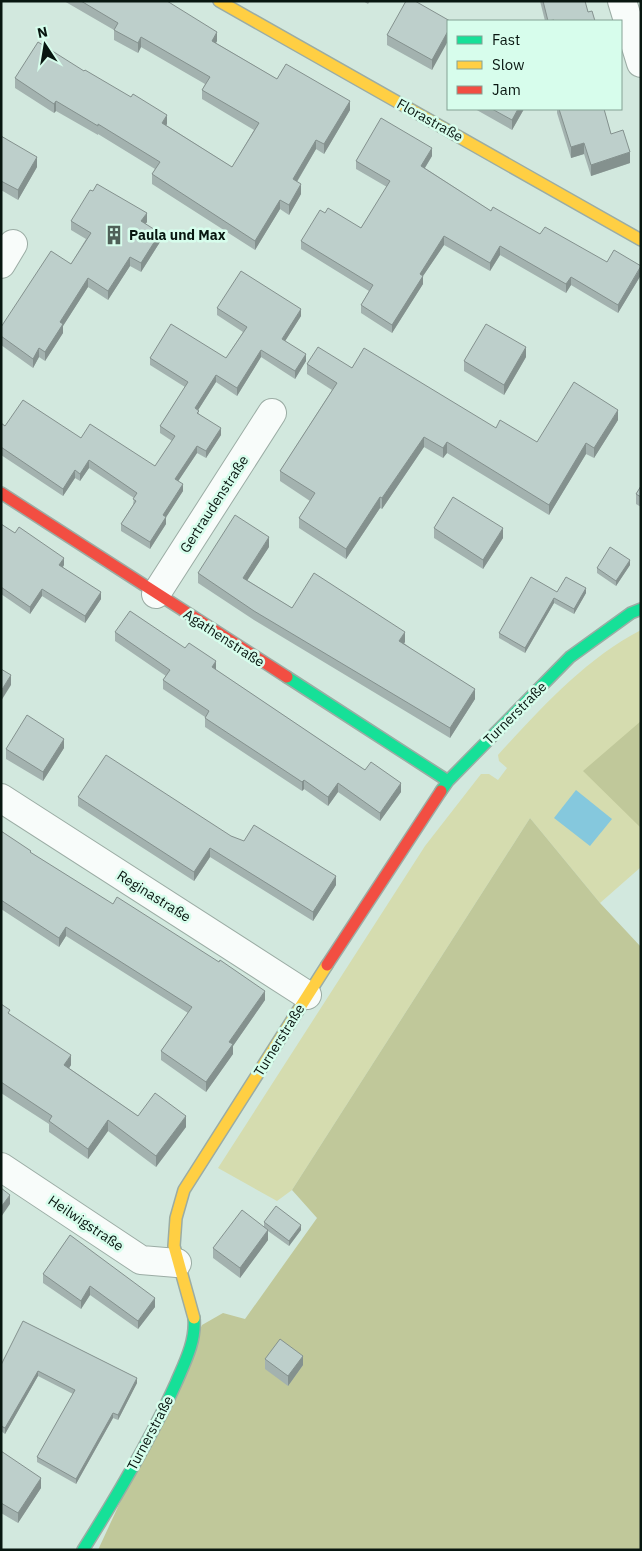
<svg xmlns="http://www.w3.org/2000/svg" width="642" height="1551" font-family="'IBM Plex Sans',sans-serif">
  <rect width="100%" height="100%" fill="#d2e8de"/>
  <!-- green -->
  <path fill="#d5dcaf" d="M 641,630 L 641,867 L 600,903 L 530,818 L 292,1190 L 277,1201 L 218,1168 L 425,846 L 481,774 L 489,774 L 498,780 L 507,768 L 499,761 L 498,755 C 540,709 585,659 641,630 Z"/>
  <!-- forest -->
  <path fill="#c0c89a" d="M 641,721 L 641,828 L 583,771 Z
    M 530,818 L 600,903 L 641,947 L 641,1550 L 98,1550 L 202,1325 L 223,1313 L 245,1319 L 317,1218 L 292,1190 Z"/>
  <!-- water -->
  <path fill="#85c8dd" d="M 576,790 L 612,819 L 590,846 L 554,818 Z"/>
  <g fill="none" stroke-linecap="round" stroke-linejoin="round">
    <defs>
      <path id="street" d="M 622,1 L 641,63
        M 1,264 L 13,244
        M 156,594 L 272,413
        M 1,798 L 307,995
        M 1,1167 L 141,1260 L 177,1263"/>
      <path id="fast" d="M 287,677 L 448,781
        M 441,791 L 448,781 L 570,657 L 631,613 L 641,609
        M 83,1550 C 117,1496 150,1441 176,1383 C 185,1362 196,1341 194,1318"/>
      <path id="slow" d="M 219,1 L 641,240
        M 194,1318 L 174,1246 L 176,1218 L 184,1190 L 327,965"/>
      <path id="jam" d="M 1,493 L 287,677
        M 327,965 L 441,791"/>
    </defs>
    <!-- street casing -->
    <use href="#street" stroke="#9baca4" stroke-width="30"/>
    <!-- fast casing -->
    <use href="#fast" stroke="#9baca4" stroke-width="14"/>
    <!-- slow casing -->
    <use href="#slow" stroke="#9baca4" stroke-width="14"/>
    <!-- jam casing -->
    <use href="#jam" stroke="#9baca4" stroke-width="14"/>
    <!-- street -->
    <use href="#street" stroke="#f8fcfa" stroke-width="28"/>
    <!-- fast -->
    <use href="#fast" stroke="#16e098" stroke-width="11"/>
    <!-- slow -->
    <use href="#slow" stroke="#ffcf43" stroke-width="11"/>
    <!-- jam -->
    <use href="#jam" stroke="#f24e42" stroke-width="11"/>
  </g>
  <!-- wall -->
  <path fill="#a3b2af" d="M 64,1 L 167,1 L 217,41 L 216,43 L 277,79 L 350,110 L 324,154 L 316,149 L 297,182 L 301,194 L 289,215 L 280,209 L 255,250 L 152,184 L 152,174 L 155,169 L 98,134 L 98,135 L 56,111 L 54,113 L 15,88 L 15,78 L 167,124 L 166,125 L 232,167 L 254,130 L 202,99 L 202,90 L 205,84 L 141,47 L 138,53 L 114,40 L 114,30 Z
    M 363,1 L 370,1 L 368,4 Z
    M 540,1 L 585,1 L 588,12 L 595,21 L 545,21 Z
    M 450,21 L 432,70 L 387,45 L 387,35 Z
    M 475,109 L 524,109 L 512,130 Z
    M 557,109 L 604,109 L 611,134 L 630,163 L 591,176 L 584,154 L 571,158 L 557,113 Z
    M 1,136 L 37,167 L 18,200 L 1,190 Z
    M 432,156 L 425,168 L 491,211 L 540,234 L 607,262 L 641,266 L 641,275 L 618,313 L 571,285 L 566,293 L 500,255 L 490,271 L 444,245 L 423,276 L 423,284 L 392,333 L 361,313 L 361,305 L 369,291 L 301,249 L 301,241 L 325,213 L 361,228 L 387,187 L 356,169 L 356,161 Z
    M 71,221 L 147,222 L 145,224 L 160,242 L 141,272 L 130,266 L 108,300 L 88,287 L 63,326 L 63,333 L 45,361 L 39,357 L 33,368 L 1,345 L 1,327 L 71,264 L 86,239 L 71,230 Z
    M 217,308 L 301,316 L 285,341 L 306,361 L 295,379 L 261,357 L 237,396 L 216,382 L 198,410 L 199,414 L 221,435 L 206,458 L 197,453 L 178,481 L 183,491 L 166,517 L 166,524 L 150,549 L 121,531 L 121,524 L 133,505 L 134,498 L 89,468 L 80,481 L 75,478 L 63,496 L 1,455 L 1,423 L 5,426 L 81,438 L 155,466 L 172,441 L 160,433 L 160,426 L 185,387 L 150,365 L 150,358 L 226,358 L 243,332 L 217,315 Z
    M 526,357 L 504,395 L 464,371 L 464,361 Z
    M 307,364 L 352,368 L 496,428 L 537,442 L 618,420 L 594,458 L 586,454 L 549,515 L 447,453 L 443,458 L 424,447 L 382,509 L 380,508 L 346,559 L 299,528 L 299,518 L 310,501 L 280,481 L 280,471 L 332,390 L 307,374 Z
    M 641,486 L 641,507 L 636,504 L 636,494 Z
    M 1,524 L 64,565 L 63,567 L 101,599 L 85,623 L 42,596 L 30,614 L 1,594 Z
    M 434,528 L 503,538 L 483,569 L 434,538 Z
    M 269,547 L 247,580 L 292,608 L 405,642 L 404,643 L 475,699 L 450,738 L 254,620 L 198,583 L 198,573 Z
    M 630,565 L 616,586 L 597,573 L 597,568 Z
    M 557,592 L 586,593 L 574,614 L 554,603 L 525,653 L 499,638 L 499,633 Z
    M 115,632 L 216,670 L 365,770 L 401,792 L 380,821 L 338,792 L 328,806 L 304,789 L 302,791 L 205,727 L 205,717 L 163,689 L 163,680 L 166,676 L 115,641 Z
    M 64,748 L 43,781 L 6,759 L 6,749 Z
    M 78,797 L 231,836 L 336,885 L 313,921 L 210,857 L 194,881 L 78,806 Z
    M 1,831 L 31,853 L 265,1000 L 233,1046 L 233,1054 L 206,1092 L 161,1060 L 161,1051 L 188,1013 L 66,936 L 59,947 L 1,909 Z
    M 1,1004 L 10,1015 L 71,1065 L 69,1068 L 138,1116 L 186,1127 L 156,1167 L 108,1131 L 88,1159 L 49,1132 L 49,1124 L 1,1093 Z
    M 264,1222 L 301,1230 L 289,1246 L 268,1231 L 268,1240 L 240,1278 L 213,1258 L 213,1248 L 264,1226 Z
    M 70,1235 L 155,1307 L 138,1329 L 90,1295 L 81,1309 L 43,1283 L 43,1274 Z
    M 265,1359 L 303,1365 L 288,1386 L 265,1369 Z
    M 1,1365 L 137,1383 L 118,1420 L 113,1418 L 76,1484 L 37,1462 L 37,1457 L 73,1394 L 38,1376 L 5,1434 L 1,1431 Z
    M 1,1451 L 41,1488 L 18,1523 L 1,1513 Z"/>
  <!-- shaded-wall -->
  <path fill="#84918e" d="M 448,31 L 448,41 L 432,70 L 432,60 Z
    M 217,32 L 217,41 L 212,50 L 212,41 Z
    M 141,37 L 141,47 L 138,53 L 138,43 Z
    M 56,101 L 56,111 L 54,113 L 54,104 Z
    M 350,101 L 350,110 L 324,154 L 324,144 Z
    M 518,109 L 524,109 L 512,130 L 512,120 Z
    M 167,115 L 167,124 L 162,132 L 162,123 Z
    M 316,140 L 316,149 L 293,188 L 293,179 Z
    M 584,143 L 584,154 L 571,158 L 571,147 Z
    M 432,148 L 432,156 L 421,174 L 421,166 Z
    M 630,152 L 630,163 L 591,176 L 591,165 Z
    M 37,157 L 37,167 L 18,200 L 18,190 Z
    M 301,184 L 301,194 L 289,215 L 289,205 Z
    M 280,200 L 280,209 L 255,250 L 255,241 Z
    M 147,213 L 147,222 L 141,230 L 141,221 Z
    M 160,233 L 160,242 L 141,272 L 141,263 Z
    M 444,236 L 444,245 L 423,276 L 423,284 L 392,333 L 392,325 L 420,274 Z
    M 500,246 L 500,255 L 490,271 L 490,263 Z
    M 130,257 L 130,266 L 108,300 L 108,291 Z
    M 641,267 L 641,275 L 618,313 L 618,305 Z
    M 571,277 L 571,285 L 566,293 L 566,284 Z
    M 88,278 L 88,287 L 63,326 L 63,333 L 45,361 L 45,352 L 60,322 Z
    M 301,309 L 301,316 L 282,346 L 282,339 Z
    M 526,347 L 526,357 L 504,395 L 504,385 Z
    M 39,348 L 39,357 L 33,368 L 33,359 Z
    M 261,350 L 261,357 L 237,396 L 237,388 Z
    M 306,354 L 306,361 L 295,379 L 295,371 Z
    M 216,375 L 216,382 L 195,415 L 195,408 Z
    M 618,410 L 618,420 L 594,458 L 594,448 Z
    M 221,428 L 221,435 L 206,458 L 206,451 Z
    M 424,437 L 424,447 L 382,509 L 382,498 Z
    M 447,442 L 447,453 L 443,458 L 443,448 Z
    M 586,443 L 586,454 L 549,515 L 549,505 Z
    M 197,446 L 197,453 L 175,486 L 175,479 Z
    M 89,460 L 89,468 L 80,481 L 80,474 Z
    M 75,470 L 75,478 L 63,496 L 63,489 Z
    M 183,484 L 183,491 L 163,522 L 163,515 Z
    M 380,497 L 380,508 L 346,559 L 346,549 Z
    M 166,517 L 166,524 L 150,549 L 150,542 Z
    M 503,528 L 503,538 L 483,569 L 483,560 Z
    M 269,537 L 269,547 L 243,587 L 243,578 Z
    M 64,558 L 64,565 L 59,572 L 59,565 Z
    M 630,560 L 630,565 L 616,586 L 616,581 Z
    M 586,588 L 586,593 L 574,614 L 574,609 Z
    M 42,589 L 42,596 L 30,614 L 30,607 Z
    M 101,592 L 101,599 L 85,623 L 85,616 Z
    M 554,598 L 554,603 L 525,653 L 525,648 Z
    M 405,632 L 405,642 L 399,650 L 399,641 Z
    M 216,661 L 216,670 L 212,667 Z
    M 11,675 L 11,685 L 1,701 L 1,691 Z
    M 475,689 L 475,699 L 450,738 L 450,728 Z
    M 64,739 L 64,748 L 43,781 L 43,772 Z
    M 304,780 L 304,789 L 302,791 L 302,782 Z
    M 338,783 L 338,792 L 328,806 L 328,797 Z
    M 401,783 L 401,792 L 380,821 L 380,813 Z
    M 210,848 L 210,857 L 194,881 L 194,872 Z
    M 336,876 L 336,885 L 313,921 L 313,912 Z
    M 66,927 L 66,936 L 59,947 L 59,938 Z
    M 265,991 L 265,1000 L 233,1046 L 233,1054 L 206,1092 L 206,1082 L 229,1042 Z
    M 71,1055 L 71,1065 L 64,1076 L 64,1065 Z
    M 186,1116 L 186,1127 L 156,1167 L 156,1156 Z
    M 108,1120 L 108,1131 L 88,1159 L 88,1149 Z
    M 10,1195 L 10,1204 L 1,1217 L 1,1207 Z
    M 301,1225 L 301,1230 L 289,1246 L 289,1241 Z
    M 268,1230 L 268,1240 L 240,1278 L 240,1268 Z
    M 90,1286 L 90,1295 L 81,1309 L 81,1301 Z
    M 155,1298 L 155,1307 L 138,1329 L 138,1321 Z
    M 303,1356 L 303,1365 L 288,1386 L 288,1376 Z
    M 38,1371 L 38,1376 L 5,1434 L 5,1428 Z
    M 137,1378 L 137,1383 L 118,1420 L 118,1415 Z
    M 113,1413 L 113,1418 L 76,1484 L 76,1479 Z
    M 41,1478 L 41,1488 L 18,1523 L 18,1513 Z"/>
  <!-- building -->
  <path fill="#bdcfcb" stroke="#84918e" d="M 81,1 L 167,1 L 217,32 L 212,41 L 277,79 L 286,64 L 350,101 L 324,144 L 316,140 L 293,179 L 301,184 L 289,205 L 280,200 L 255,241 L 152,174 L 160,162 L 98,124 L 98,126 L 56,101 L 54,104 L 15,78 L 38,42 L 84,71 L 85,70 L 131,97 L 133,94 L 167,115 L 162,123 L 232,167 L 259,123 L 202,90 L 210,77 L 141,37 L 138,43 L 114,30 L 118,23 Z
    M 406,1 L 415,1 L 450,21 L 448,21 L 448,31 L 432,60 L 387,35 Z
    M 543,1 L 585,1 L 588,12 L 592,11 L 595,21 L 555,21 L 554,20 L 548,21 Z
    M 492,109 L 518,109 L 512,120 Z
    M 559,109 L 604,109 L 611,134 L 623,130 L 630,152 L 591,165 L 584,143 L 571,147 Z
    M 381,118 L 432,148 L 421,166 L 491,211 L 493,207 L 540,234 L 545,227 L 607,262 L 614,250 L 641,266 L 618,305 L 571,277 L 566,284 L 500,246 L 490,263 L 444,236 L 420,274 L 423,276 L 392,325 L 361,305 L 373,285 L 301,241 L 320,210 L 325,213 L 328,208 L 361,228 L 390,181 L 356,161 Z
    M 1,136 L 37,157 L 18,190 L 1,181 Z
    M 97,184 L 147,213 L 141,221 L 160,233 L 141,263 L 130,257 L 108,291 L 88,278 L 60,322 L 63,324 L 45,352 L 39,348 L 33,359 L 1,336 L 1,327 L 51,251 L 71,264 L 91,233 L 71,221 L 90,190 L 93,191 Z
    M 241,271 L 301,309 L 282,339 L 306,354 L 295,371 L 261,350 L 237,388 L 216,375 L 195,408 L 199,411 L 197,413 L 221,428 L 206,451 L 197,446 L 175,479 L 183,484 L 163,515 L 166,517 L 150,542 L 121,524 L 136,501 L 133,499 L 137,493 L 89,460 L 80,474 L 75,470 L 63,489 L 1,447 L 1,423 L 5,426 L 23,400 L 81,438 L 90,424 L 155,466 L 175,436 L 160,426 L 188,382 L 150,358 L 171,324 L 226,358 L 247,327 L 217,308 Z
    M 486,324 L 526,347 L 504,385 L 464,361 Z
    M 318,347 L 352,368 L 364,348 L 496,428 L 500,420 L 537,442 L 574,382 L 618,410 L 594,448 L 586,443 L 549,505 L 447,442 L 443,448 L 424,437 L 382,498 L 380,497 L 346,549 L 299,518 L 315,493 L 280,471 L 337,383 L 307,364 Z
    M 641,486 L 641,497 L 636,494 Z
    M 453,497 L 503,528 L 483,560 L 434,528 Z
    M 235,515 L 269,537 L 243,578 L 292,608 L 314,573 L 405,632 L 399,641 L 475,689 L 450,728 L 254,611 L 198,573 Z
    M 1,524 L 15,533 L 19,527 L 64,558 L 59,565 L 101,592 L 85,616 L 42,589 L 30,607 L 1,587 Z
    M 610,547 L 630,560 L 616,581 L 597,568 Z
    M 531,577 L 557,592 L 566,577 L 586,588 L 574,609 L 554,598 L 525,648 L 499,633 Z
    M 130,611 L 185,648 L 189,643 L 216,661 L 212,667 L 365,770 L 371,762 L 401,783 L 380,813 L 338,783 L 328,797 L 304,780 L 302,782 L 205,718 L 209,711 L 163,680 L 170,670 L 115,632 Z
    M 1,669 L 11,675 L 1,691 Z
    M 27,715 L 64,739 L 43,772 L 6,749 Z
    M 106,755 L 231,836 L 244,841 L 254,825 L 336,876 L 313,912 L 210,848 L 194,872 L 78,797 Z
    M 1,831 L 31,851 L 30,852 L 113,904 L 117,897 L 219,962 L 220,960 L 265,991 L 229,1042 L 233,1044 L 206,1082 L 161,1051 L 192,1007 L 66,927 L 59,938 L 1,900 Z
    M 1,1004 L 10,1010 L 8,1013 L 71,1055 L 64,1065 L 138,1116 L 155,1093 L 186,1116 L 156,1156 L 108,1120 L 88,1149 L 49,1121 L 52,1116 L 1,1082 Z
    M 1,1188 L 10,1195 L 1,1207 Z
    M 276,1206 L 301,1225 L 289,1241 L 264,1222 Z
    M 242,1210 L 268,1230 L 240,1268 L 213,1248 Z
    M 70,1235 L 155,1298 L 138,1321 L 90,1286 L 81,1301 L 43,1274 Z
    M 23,1321 L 137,1378 L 118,1415 L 113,1413 L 76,1479 L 37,1457 L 75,1390 L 38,1371 L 5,1428 L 1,1426 L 1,1365 Z
    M 280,1339 L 303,1356 L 288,1376 L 265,1359 Z
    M 1,1451 L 41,1478 L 18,1513 L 1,1503 Z"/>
  <!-- icons -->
  <defs>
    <symbol id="building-bare" viewBox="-9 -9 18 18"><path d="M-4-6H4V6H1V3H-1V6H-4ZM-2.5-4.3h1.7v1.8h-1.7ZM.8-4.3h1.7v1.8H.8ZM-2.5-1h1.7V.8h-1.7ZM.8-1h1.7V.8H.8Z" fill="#4f6058" stroke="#d7fdec" stroke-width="2.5" paint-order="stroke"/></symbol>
  </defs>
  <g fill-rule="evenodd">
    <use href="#building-bare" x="100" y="221" width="28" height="28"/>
  </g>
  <g text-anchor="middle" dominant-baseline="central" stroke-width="5" stroke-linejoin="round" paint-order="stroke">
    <!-- street labels -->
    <g font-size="14" fill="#081610" stroke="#d7fdec">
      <text transform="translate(430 120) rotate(29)">Florastraße</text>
      <text transform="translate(214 504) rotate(-57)">Gertraudenstraße</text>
      <text transform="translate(224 638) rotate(33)">Agathenstraße</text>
      <text transform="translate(515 713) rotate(-45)">Turnerstraße</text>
      <text transform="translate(154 896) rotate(32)">Reginastraße</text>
      <text transform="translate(279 1040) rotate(-58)">Turnerstraße</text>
      <text transform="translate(86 1223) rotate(34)">Heilwigstraße</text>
      <text transform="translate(150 1433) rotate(-62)">Turnerstraße</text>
    </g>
    <!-- poi labels -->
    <g font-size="14" font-weight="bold" fill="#081610" stroke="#d7fdec" text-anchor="start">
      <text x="129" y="235">Paula und Max</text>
    </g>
  </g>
  <!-- border -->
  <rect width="642" height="1551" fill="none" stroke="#081610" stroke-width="5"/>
  <!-- legend -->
  <rect x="447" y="20" width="175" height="90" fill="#d7fdec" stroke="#84a194"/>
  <rect x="457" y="36" width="25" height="8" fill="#16e098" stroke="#84a194"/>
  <text x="492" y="45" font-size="15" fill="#081610">Fast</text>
  <rect x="457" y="61" width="25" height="8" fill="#ffcf43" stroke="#84a194"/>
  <text x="492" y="70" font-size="15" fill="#081610">Slow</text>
  <rect x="457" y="86" width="25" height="8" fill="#f24e42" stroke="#84a194"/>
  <text x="492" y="95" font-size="15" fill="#081610">Jam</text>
  <!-- north arrow -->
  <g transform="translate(45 45) rotate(348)" stroke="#d7fdec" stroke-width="4" paint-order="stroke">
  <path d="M0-4L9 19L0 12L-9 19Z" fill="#081610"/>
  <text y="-8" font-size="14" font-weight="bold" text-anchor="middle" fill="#081610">N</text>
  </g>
</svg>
